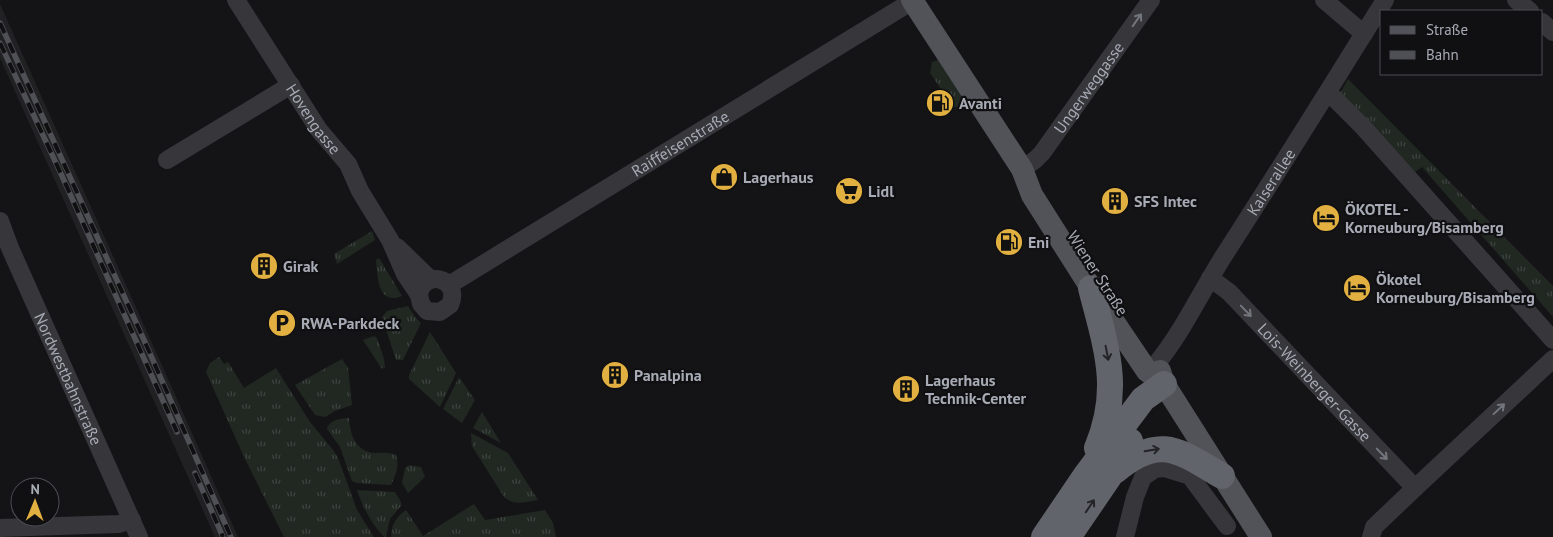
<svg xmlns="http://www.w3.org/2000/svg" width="1553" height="537" font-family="'PT Sans',sans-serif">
  <defs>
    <pattern id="grass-tufts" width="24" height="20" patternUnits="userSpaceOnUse" patternTransform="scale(1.25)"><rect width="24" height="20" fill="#212822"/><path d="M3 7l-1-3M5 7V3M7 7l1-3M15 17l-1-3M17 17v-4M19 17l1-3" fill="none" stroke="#3e4440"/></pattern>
  </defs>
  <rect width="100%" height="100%" fill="#141416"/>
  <!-- built -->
  <path fill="#212123" d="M 0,4 L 169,381 L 238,537 L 215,537 L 0,58 Z"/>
  <!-- grass -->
  <path fill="url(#grass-tufts)" d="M 938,60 L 967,104 L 964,108 L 953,107 L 930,73 L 932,62 Z
    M 1348,79 L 1553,286 L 1553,317 L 1422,167 L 1415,172 L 1339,95 Z
    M 372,231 L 375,240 L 337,264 L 334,254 Z
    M 379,258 L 402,296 C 377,306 378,276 376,260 Z
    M 408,306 L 415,317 L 421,323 L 403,360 L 396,360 L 382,317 L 387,311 Z
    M 430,332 L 456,373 L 440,407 L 409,379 L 409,375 Z
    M 374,336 L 377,338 L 384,359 L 385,367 L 382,369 L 363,340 Z
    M 219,357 L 224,364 L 228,362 L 244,388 L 276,368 L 310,422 L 333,450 L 338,458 L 357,510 L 374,537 L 284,537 L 244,457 L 206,372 L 210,363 Z
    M 342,359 L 348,368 L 352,405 L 335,411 L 325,417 L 315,415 L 295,385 Z
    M 459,377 L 475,400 L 462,423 L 443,409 Z
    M 482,412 L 501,443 L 473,428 Z
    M 349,418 C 350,435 356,452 375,453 C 382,453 389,452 396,455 C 400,465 395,476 391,485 L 357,483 L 352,481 L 340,447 L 327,429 C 330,419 340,419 349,418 Z
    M 471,433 L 508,453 L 538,500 C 526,502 514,506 504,497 L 472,446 Z
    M 409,465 L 421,467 L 425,477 L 408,493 L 402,483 L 405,468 Z
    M 357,490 L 395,492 L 401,502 L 401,506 L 390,519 L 386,537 L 384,537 C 371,523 363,508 357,490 Z
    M 474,504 L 485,520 L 545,510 L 553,523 L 556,537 L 391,537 C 391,525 396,517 406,510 L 423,536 Z"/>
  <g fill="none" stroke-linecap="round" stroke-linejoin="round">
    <!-- minor -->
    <g stroke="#36363b" stroke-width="18">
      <path id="s1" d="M 236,0 L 319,130 L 348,164 L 360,191 L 390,240 L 405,274 L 419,295 L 421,304 L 427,311 L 440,312 L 450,305 C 462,278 423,268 419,295"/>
      <path d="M 1324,0 L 1364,34"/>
      <path d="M 1516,0 L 1530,11"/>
      <path d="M 1542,22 L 1553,32"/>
      <path d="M 1328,92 L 1364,128 L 1553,340"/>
      <path d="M 167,160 L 291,85"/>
      <path id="s2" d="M 1022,169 L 1035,160 L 1042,153 L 1151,0"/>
      <path id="s3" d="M 0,221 L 10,248 L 139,537"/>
      <path d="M 397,247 L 431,280"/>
      <path id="s4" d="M 1210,278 L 1229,292 L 1415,488 L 1553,359"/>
      <path id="s5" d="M 449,285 L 914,0"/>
      <path id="s6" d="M 1157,363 C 1183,331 1201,292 1223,257 C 1278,172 1331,86 1385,0"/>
      <path d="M 0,528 L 119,524 L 132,520"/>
      <path d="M 1125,537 L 1135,497 L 1143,477 L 1155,469 L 1164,468 L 1190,476 L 1227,526"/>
      <path d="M 1371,537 L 1374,527 L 1415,488"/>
    </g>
    <!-- major -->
    <path stroke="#525359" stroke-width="22" d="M 912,0 L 1022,169 L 1032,195 L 1091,288 L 1147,371 L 1164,384
      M 1160,371 L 1164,384 L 1261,537"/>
    <!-- highway -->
    <path stroke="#62646b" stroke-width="26" d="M 1091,288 C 1106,347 1122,389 1097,448
      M 1115,471 C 1160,433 1179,451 1222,476
      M 1044,537 L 1086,475 L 1143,399 L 1164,384
      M 1068,537 L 1111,474 L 1130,441"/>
    <defs>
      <path id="rail" d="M 0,23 L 144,340 L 231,537
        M 0,43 L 62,176 L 177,432
        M 195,473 L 223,537"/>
    </defs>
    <!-- rail casing -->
    <use href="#rail" stroke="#4f5055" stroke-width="5.5"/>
    <!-- rail -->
    <use href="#rail" stroke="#100f11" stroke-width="4" stroke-dasharray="11" stroke-linecap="butt"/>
  </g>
  <!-- one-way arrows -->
  <defs><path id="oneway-shaft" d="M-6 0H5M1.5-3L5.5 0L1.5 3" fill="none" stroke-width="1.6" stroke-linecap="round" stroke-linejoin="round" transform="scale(1.25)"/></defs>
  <g stroke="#74767e">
    <use href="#oneway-shaft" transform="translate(1137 20) rotate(-55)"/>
    <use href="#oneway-shaft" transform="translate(1246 311) rotate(46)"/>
    <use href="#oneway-shaft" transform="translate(1499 409) rotate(-43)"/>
    <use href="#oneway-shaft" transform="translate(1382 454) rotate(46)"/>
  </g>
  <g stroke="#242428">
    <use href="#oneway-shaft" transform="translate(1107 353) rotate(79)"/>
    <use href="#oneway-shaft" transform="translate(1152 450) rotate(-10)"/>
    <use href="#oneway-shaft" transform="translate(1090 506) rotate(-56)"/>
  </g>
  <!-- icons -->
  <defs>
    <symbol id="fuel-disc" viewBox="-11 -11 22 22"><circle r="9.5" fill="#e2b041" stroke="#100f11"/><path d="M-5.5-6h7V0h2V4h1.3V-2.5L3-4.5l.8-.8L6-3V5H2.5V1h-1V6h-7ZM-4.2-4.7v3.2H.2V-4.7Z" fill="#111"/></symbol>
    <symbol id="shop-disc" viewBox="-11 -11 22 22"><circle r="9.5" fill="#e2b041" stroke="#100f11"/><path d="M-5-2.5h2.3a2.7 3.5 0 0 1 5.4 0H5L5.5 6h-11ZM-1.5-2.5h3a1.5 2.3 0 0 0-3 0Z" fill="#111"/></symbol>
    <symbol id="supermarket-disc" viewBox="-11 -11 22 22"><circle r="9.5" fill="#e2b041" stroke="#100f11"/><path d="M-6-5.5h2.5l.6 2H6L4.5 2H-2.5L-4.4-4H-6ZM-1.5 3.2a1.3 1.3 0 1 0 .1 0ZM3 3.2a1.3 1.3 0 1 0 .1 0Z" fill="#111"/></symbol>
    <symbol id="building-disc" viewBox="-11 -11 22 22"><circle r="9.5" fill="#e2b041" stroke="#100f11"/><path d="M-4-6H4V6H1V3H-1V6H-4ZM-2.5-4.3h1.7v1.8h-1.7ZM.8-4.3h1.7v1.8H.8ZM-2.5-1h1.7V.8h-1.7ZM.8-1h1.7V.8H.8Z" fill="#111"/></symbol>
    <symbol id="hotel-disc" viewBox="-11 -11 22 22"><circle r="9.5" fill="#e2b041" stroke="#100f11"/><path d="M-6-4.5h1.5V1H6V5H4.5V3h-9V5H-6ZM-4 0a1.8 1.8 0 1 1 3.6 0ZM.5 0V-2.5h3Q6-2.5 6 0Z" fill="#111"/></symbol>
    <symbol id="parking-disc" viewBox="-11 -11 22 22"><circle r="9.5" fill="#e2b041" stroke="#100f11"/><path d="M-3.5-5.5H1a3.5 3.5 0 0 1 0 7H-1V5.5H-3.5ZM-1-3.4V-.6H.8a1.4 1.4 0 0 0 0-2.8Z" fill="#111"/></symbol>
  </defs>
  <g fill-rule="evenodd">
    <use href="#fuel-disc" x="924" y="87" width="32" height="32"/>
    <use href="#shop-disc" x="708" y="161" width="32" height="32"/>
    <use href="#supermarket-disc" x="833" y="175" width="32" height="32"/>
    <use href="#building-disc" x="1099" y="185" width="32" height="32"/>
    <use href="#hotel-disc" x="1310" y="202" width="32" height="32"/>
    <use href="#fuel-disc" x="993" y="226" width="32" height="32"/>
    <use href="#building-disc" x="248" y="250" width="32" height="32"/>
    <use href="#hotel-disc" x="1341" y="272" width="32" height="32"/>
    <use href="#parking-disc" x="266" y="307" width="32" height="32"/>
    <use href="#building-disc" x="599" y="359" width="32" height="32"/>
    <use href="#building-disc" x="890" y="373" width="32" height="32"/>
  </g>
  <g text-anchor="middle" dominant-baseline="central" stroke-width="4.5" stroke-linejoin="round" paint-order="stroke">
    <!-- street labels -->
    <g font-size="16" fill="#a7abb5" stroke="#100f11">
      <text stroke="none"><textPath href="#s2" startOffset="106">Ungerweggasse</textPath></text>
      <text stroke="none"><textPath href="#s1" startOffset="142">Hovengasse</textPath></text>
      <text stroke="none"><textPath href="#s5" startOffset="271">Raiffeisenstraße</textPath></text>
      <text stroke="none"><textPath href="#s6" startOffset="214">Kaiserallee</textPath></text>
      <text transform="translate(1098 273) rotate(57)">Wiener Straße</text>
      <text stroke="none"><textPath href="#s3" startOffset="172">Nordwestbahnstraße</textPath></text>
      <text stroke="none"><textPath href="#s4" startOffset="148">Lois-Weinberger-Gasse</textPath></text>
    </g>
    <!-- poi labels -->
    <g font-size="16" font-weight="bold" fill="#a7abb5" stroke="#100f11" text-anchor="start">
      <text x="959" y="103">Avanti</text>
      <text x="743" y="177">Lagerhaus</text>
      <text x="868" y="191">Lidl</text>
      <text x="1134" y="201">SFS Intec</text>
      <text x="1345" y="209">ÖKOTEL -<tspan x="1345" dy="18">Korneuburg/Bisamberg</tspan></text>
      <text x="1028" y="242">Eni</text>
      <text x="283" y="266">Girak</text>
      <text x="1376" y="279">Ökotel<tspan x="1376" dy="18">Korneuburg/Bisamberg</tspan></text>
      <text x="301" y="323">RWA-Parkdeck</text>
      <text x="634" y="375">Panalpina</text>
      <text x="925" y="380">Lagerhaus<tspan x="925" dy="18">Technik-Center</tspan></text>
    </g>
  </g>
  <!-- legend -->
  <rect x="1380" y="10" width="162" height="65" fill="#100f11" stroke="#4c4d53"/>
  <rect x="1390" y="26" width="25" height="8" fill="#525359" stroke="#4c4d53"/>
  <text x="1426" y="35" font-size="15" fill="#a7abb5">Straße</text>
  <rect x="1390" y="51" width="25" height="8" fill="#4f5055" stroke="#4c4d53"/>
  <text x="1426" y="60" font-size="15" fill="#a7abb5">Bahn</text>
  <!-- north arrow -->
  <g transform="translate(35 502) rotate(1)"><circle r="24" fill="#100f11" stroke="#4c4d53"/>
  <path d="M0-4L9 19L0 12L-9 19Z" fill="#e2b041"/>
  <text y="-8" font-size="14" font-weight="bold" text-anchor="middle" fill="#a7abb5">N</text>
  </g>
</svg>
